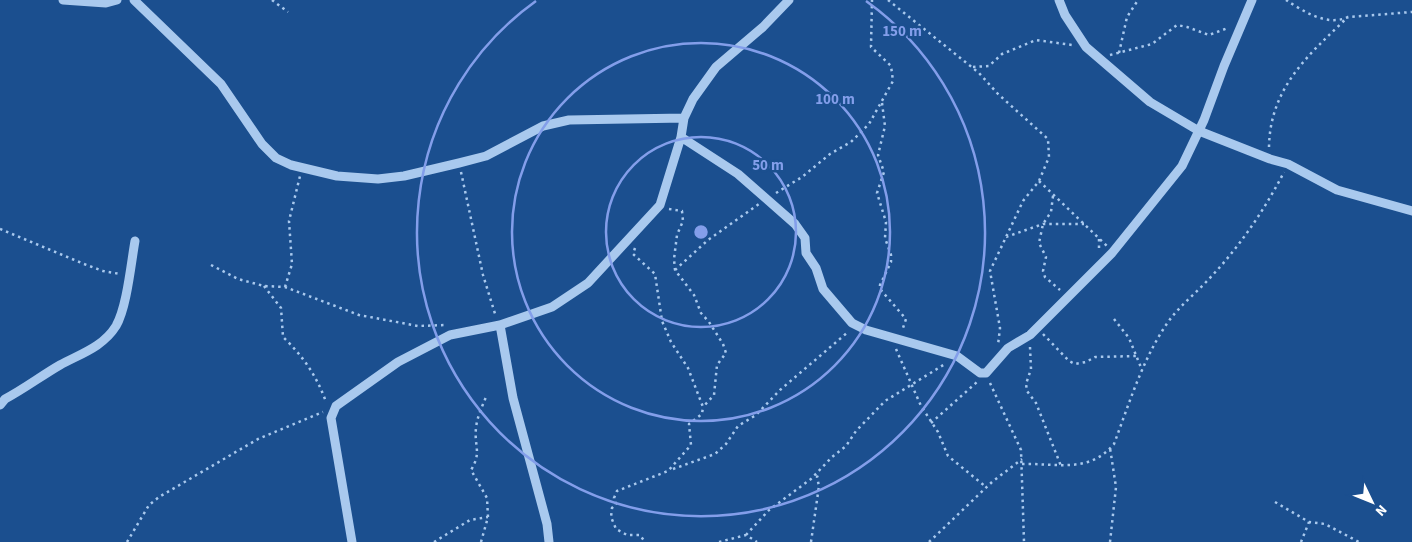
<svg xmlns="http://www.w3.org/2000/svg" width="1412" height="542" font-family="'Source Sans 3',sans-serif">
  <rect width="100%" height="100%" fill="#1b4f8f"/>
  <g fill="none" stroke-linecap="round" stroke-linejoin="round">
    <!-- path -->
    <path stroke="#a9c9ee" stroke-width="2.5" stroke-dasharray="2.5 4" stroke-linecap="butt" d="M 272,0 L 288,12
      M 888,0 L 979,73 L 998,94 L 1048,139 L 1049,157 L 1039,181 L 1023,201 L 990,271 L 1000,328 L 998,345
      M 1286,0 C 1303,11 1327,27 1348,17 L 1412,12
      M 1119,53 L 1127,17 L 1138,0
      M 1110,55 L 1152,44 L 1177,25 L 1187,27 L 1209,35 L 1228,28
      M 973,67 L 989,66 L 1002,54 L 1036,40 L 1072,45
      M 882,103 L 885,126 L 878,155 L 884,172 L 877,193 L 886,222 L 885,238 L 891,255 L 891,262 L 880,285 L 880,289 L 906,319 L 902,331
      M 1269,147 C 1270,88 1308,55 1348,17
      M 461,172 L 483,275 L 496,317
      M 1039,181 L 1107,246
      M 776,193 L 802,177 L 830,154 L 851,142 L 869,124 L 893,81 L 891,66 L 871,47 L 872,0
      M 1053,196 L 1051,212 L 1043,224 L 1039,243 L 1046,257 L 1043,271 L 1045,277 L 1060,290
      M 669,209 L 682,211 L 683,221 L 677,235 L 674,259 L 675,270 L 694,295 L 701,313 L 709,322 L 723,344 L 726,353 L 717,365 L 714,395 L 703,407
      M 0,229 L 84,264 L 103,271 L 120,274
      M 1006,237 L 1043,224 L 1084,224
      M 1099,239 L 1099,251
      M 635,248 L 633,254 L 655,274 L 662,321 L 671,342 L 688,368 L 703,407 L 702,414 L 689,424 L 691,445 L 668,471 L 617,491 L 614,498 L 616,504 L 612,508 L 611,517 L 616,529 L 627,535 L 640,535 L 645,542
      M 211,265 L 238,279 L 264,286 L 285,287 L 359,315 L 418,326 L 446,325
      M 675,270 L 708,240 L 759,204
      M 264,286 L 281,308 L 283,337 C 302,355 317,376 326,402
      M 285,287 L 292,264 L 289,221 L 300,176
      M 1114,319 L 1129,338 L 1142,370
      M 1043,334 L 1069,361 L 1075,364 L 1086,362 L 1095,357 L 1137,356
      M 1030,347 L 1031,369 L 1026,384 L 1027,391 L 1036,403 L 1061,466
      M 896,349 L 921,406 L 938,432 L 948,456 L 986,487
      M 990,383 L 1021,450 L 1024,542
      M 931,423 L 977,382
      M 1022,464 C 1056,463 1089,474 1114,444 C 1129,404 1142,361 1166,325 C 1178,307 1193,296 1207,281 C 1238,249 1264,211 1284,172
      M 673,469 L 715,454 L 726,444 L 738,426 L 756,415 L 780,390 L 848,332
      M 1275,502 L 1309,522 L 1325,524 L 1359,542
      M 746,535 L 769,510 L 811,479 L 832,457 L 846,446 L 856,431 L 885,401 L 945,364
      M 127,542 L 149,505 L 159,497 L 258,439 L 323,412
      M 434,542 L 470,520 L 488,517
      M 481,542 L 488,517 L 487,498 L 471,470 C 482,452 474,447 476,428 C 477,417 482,407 486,397
      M 719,542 L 746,535 L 757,542
      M 811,542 L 819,486 L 817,477 L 819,473
      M 929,542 L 992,482 L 1022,459
      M 1110,542 L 1116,487 L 1110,448
      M 1301,542 L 1309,522"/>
    <!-- minor -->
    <path stroke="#a9c9ee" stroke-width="9" d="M 63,0 L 106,3 L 117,0
      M 134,0 L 221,84 L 262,144 L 276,158 L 291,165 L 337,176 L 378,179 L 404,176 L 459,163 L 486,156 L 543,126 L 569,120 L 684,118
      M 1059,0 L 1065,15 L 1086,47 L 1150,102 L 1199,131 L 1270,159 L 1288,164 L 1337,190 L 1412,211
      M 681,137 L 738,174 L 795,224 L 805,238 L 806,253 L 816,268 L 823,289 L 852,323 L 866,330 L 957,356 L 980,373 L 986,373 L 1008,348 L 1030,335 L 1112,253 L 1182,166 L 1204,120 L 1224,66 L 1252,0
      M 500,325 L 513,398 L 547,524 L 549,542
      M 0,405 L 5,399 C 24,389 41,376 60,365 C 80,354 103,347 116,326 C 127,307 131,263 135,241
      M 352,542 L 331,418 L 336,406 L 398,362 L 450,335 L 500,325 L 552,307 L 588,283 L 660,205 L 681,137 L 684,118 L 693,99 L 716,67 L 763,27 L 789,0"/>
  </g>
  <!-- distance rings -->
  <g fill="none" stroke="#839eea" stroke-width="2.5">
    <circle cx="701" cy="232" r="95"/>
    <circle cx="701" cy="232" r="189"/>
    <path d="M866 1A284 284 0 1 1 536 1"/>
  </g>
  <circle cx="701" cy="232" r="8" fill="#839eea" stroke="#1b4f8f" stroke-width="2.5"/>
  <g font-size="15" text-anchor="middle" font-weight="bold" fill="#839eea" stroke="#1b4f8f" stroke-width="5" stroke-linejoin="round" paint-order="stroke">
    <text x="902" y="36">150 m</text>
    <text x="835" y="104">100 m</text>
    <text x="768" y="170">50 m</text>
  </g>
  <!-- north arrow -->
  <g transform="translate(1372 502) rotate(133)" stroke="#1b4f8f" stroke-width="4" paint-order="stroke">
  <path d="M0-4L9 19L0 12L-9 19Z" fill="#ffffff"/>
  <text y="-8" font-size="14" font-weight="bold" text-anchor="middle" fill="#ffffff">N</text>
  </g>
</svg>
